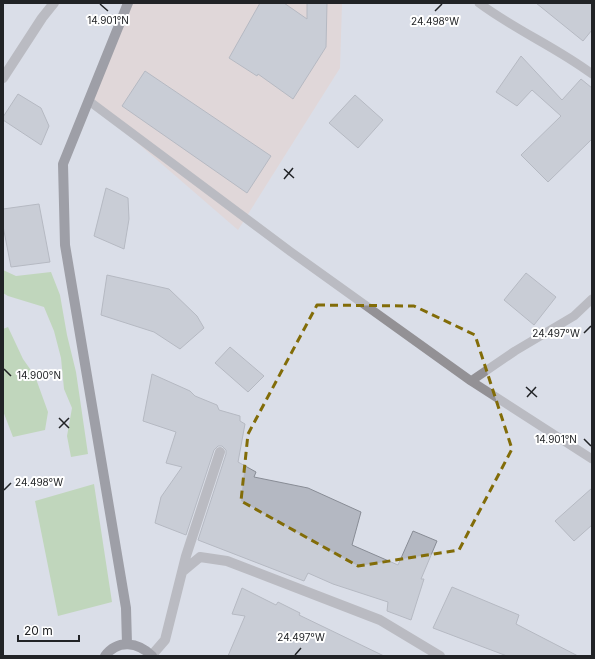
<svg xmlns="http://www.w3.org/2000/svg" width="595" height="659" font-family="Inter,sans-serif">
  <rect width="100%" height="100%" fill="#dadee8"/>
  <!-- commercial -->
  <path fill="#e7cec7" d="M 128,3 L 342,3 L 340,68 L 238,230 L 89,101 Z"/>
  <!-- green -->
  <path fill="#a1cc88" d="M 3,270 L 16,276 L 51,272 L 60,295 L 67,335 L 76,372 L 88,454 L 71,457 L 67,436 L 72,408 L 64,389 L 61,358 L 54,331 L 44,307 L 8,296 L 3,293 Z
    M 8,327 L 23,359 L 35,376 L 48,412 L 45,430 L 13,437 L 3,411 L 3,329 Z
    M 94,484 L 112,602 L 58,616 L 35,501 Z"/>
  <!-- building -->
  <path fill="#b4b8c2" stroke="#888c95" d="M 260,3 L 284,3 L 307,19 L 307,3 L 327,3 L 326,47 L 293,99 L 258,74 L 257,76 L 229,58 Z
    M 536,3 L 592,3 L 592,30 L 583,41 Z
    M 521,56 L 562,100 L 581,79 L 592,88 L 592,139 L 548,182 L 521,155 L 561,116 L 532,90 L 517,106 L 496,92 Z
    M 145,71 L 271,156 L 247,193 L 122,106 Z
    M 18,94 L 41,108 L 49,126 L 41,145 L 3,120 L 3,117 Z
    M 355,95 L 383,120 L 358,148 L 329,123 Z
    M 106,188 L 128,198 L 129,219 L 124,249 L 94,236 Z
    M 39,204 L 50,262 L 11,267 L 3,226 L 3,209 Z
    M 526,273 L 556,297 L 534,325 L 504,300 Z
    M 107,275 L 169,289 L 197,316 L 204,328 L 180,349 L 154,332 L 101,315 Z
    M 230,347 L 264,376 L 248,392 L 215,363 Z
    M 152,374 L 190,391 L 195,396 L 217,405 L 219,410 L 240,416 L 240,421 L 245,424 L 238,462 L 256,472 L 254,477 L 308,488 L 361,512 L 352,545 L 398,565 L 413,531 L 437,541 L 421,579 L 424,579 L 411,620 L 387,611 L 388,602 L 333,584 L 308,573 L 304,581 L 198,540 L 226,454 L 226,450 L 222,446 L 218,446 L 214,450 L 186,535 L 155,523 L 161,497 L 182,467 L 166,463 L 176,432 L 143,421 Z
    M 592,488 L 592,525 L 574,541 L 555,521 Z
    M 452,587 L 519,615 L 516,624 L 578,656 L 507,656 L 433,628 Z
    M 242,588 L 276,605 L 278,602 L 300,613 L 299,615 L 384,656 L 228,656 L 245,616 L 232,614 Z"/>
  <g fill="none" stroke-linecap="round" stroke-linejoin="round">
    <!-- lane -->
    <path stroke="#939195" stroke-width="9" d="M 479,3 C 515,30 556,47 592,74
      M 89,101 L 291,252 L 471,381 L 515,351 L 574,316 L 592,299
      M 471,381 L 592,459"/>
    <!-- street -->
    <path stroke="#939195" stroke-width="10" d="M 3,78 L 42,18 L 54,3
      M 182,572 L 200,557 L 227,561 L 380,620 L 440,656
      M 152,655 L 165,640 L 186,556 L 220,452"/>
    <!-- primary -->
    <path stroke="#555259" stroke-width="10" d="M 127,644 L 126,608 L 65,245 L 63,164 L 128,3
      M 105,656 C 118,639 138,642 152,656"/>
  </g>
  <!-- marked area -->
  <path d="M0 0H595V659H0ZM 317,305 L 414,306 L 475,335 L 512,449 L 459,550 L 358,566 L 241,501 L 248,434 Z" fill="#dadee8" fill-opacity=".55" fill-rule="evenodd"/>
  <path fill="none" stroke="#826c08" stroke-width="3" stroke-dasharray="8 5" stroke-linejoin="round" d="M 317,305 L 414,306 L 475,335 L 512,449 L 459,550 L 358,566 L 241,501 L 248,434 Z"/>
  <!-- ticks -->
  <path fill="none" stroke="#212326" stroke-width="1.5" d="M 100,4 L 108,11M 435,11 L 442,4M 284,169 L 294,178M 284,179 L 293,168M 584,333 L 591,326M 4,369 L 11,376M 526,387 L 537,397M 527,397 L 536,387M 59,418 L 69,428M 59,428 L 69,418M 584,439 L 591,446M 4,490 L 11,483M 295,655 L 301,648"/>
  <g font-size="10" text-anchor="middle" fill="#212326" stroke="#fff" stroke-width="4" stroke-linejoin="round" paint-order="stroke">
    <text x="108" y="24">14.901°N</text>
    <text x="435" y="25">24.498°W</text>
    <text x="556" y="337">24.497°W</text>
    <text x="39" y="379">14.900°N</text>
    <text x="556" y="443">14.901°N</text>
    <text x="39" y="486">24.498°W</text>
    <text x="301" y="641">24.497°W</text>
  </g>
  <!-- border -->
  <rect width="595" height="659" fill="none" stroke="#212326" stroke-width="8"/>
  <!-- scale -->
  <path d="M18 635v6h61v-6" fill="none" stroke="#212326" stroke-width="2"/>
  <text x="24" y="635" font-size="12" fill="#212326" stroke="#ffffff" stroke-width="3" paint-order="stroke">20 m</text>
</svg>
